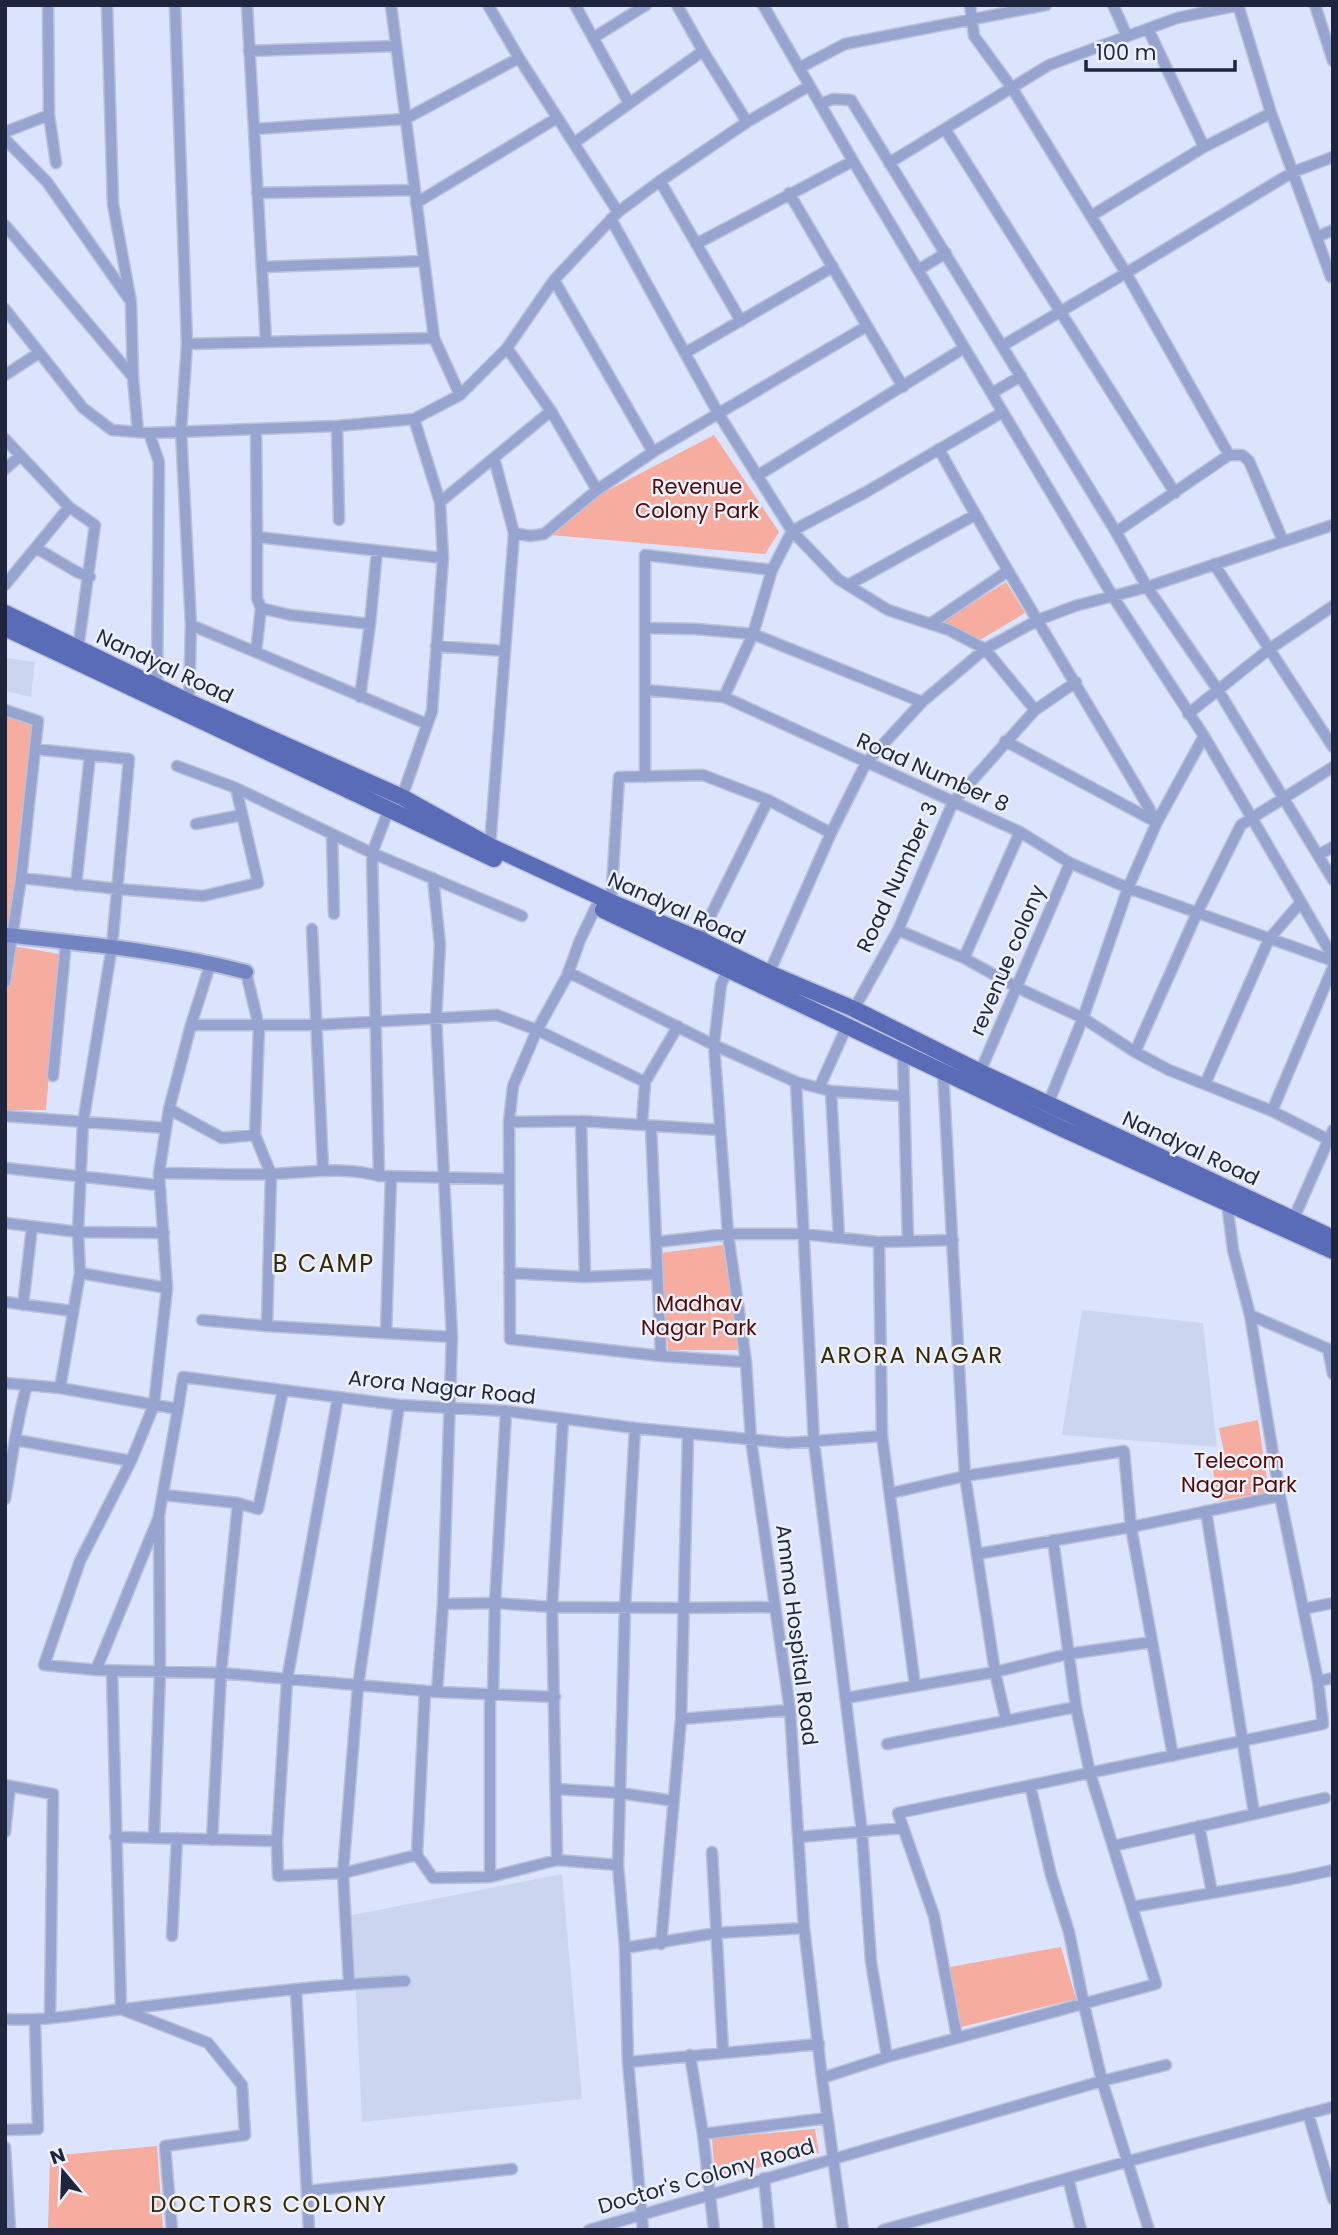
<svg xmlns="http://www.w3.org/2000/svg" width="1338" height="2235" font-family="Poppins,sans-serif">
  <rect width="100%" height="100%" fill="#dce3fc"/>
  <!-- built -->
  <path fill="#ccd5f0" d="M 7,658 L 35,662 L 31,697 L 5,691 Z
    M 1082,1310 L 1203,1323 L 1217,1447 L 1062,1435 Z
    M 562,1874 L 582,2099 L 362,2122 L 352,1915 Z"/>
  <!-- green -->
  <path fill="#f6ac9e" d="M 714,435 L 779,532 L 765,554 L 552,535 L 601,494 Z
    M 1006,582 L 1025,613 L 978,641 L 942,622 Z
    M 5,714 L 34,723 L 7,945 L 59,954 L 46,1110 L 5,1110 Z
    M 723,1245 L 739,1350 L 668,1350 L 661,1253 Z
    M 1258,1420 L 1269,1492 L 1218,1501 L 1211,1458 L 1224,1452 L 1219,1428 Z
    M 1061,1947 L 1076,1999 L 961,2027 L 950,1967 Z
    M 815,2129 L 819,2153 L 715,2178 L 712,2138 Z
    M 157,2146 L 163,2230 L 48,2230 L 50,2156 Z"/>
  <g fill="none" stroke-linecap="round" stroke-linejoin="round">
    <defs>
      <path id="street" d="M 48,5 L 49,115 L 56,163
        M 107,5 L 113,204 L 131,302 L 133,378 L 138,432
        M 175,5 L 187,344 L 181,430 L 191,625 L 189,702
        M 247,5 L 266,342
        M 391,5 L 434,338 L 460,395
        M 575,5 L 629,103
        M 763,5 L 853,161
        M 970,5 L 974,36 L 1012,88 L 1126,273 L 1293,172 L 1333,157
        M 1113,5 L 1127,36
        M 1238,5 L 1271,113 L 1331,277
        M 1315,5 L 1333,61
        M 1148,29 L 1204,147
        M 593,38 L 646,5
        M 249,51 L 396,46
        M 703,51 L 747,122
        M 519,58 L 618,212
        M 799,68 L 845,44 L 1046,5
        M 821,104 L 833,99 L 851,100 L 1116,532 L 1147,587 L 1218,690 L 1333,880
        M 254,129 L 405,119 L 519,58 L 488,5
        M 945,129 L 1175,493
        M 5,132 L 49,115
        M 5,139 L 47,182 L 129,299
        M 574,143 L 703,51 L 677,5
        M 889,163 L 1049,65 L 1177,18 L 1240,5
        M 660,181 L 741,321
        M 257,193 L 415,190
        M 789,193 L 903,387
        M 416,203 L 557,118
        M 1091,216 L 1204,147 L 1271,113
        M 611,219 L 718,413 L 792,531 L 838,579 L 888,610 L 949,630 L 985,649 L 1035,710
        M 5,225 L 133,377
        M 1317,237 L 1333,230
        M 696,244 L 853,161 L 1112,595 L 1204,736 L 1333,957
        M 262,267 L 424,261
        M 918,270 L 946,253
        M 554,280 L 653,452
        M 5,309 L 83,408 L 112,430 L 149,433 L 256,429 L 337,426 L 414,419 L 460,395 L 507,348 L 554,280 L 618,212 L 660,181 L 747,122 L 809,86
        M 187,344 L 434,338
        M 1002,346 L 1126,273 L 1229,455 L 1116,532
        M 507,348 L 551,411 L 597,490
        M 685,353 L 833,267
        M 5,375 L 39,353
        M 992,393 L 1021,376
        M 337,426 L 339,520
        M 256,429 L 257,537 L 443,558
        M 149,433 L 159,462 L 157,686
        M 5,439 L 69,507 L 95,525 L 78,649
        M 939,449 C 1007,575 1085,697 1157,822
        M 1229,455 L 1242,455 L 1249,461 L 1283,541
        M 5,469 L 20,456
        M 757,476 L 964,348
        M 440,502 L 551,411
        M 514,533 L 530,536 L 544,534 L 597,490 L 653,452 L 867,326
        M 257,537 L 257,598 L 261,608 L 290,615 L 370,624 L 377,551
        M 36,548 L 77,572 L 90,577
        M 1214,564 L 1333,747
        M 5,585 L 69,507
        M 848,585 L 975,515
        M 930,624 L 1008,571
        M 191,625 L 427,724
        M 645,628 L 645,555 L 772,570 L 792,531 L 866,492 L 1003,412
        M 436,646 L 505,651
        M 256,652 L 261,608
        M 646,690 L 724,697 L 1020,832 L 1070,863 L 1128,888 L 1333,961
        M 360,697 L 370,624
        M 724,697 L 753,634 L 772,570
        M 5,710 L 38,721 L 21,878 L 5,982
        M 1188,714 L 1268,650 L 1333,606
        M 1005,741 L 1156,822
        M 35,749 L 90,755 L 76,885
        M 177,766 L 236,788 L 372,853 L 522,916
        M 645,777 L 645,628 L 696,629 L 753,634 L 922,702
        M 402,797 L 432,711 L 443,558 L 440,502 L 414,419
        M 196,824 L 242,815
        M 332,834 L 334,914
        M 490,846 L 514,533 L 494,458
        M 1318,855 L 1333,847
        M 21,878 L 118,889 L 203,896 L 258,883 L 236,788
        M 433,878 L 440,945 L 436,1018 L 452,1337 L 443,1604 L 437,1692
        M 611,902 L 619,777 L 703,775 L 768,800 L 831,833
        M 312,929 L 323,1169
        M 898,930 L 964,958 L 1018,988 L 1083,1018 L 1135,1052 L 1169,1070 L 1272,1111 L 1333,1142
        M 699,939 L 768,800
        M 964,958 L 1020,832
        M 211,962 L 191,1025 L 169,1109 L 159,1173 L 167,1288 L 154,1405 L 131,1461 L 80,1561 L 44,1665 L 96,1670 L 221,1673 L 437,1692 L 555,1697
        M 729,966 L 721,985 L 714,1045 L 728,1234 L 746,1362 L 751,1440 L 790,1710 L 804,1928 L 822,2078 L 843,2230
        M 246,972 L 259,1027 L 255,1135 L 271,1174 L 267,1326
        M 568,972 L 714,1045 L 796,1082 L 831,1091 L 903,1096
        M 769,973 L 831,833 L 866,763 L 922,702 L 985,649 L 1038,620 L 1075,606 L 1147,587 L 1333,525
        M 854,1009 L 898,930 L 953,802 L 1035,710 L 1076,682
        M 191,1025 L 315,1025 L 497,1015 L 537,1030 L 645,1082
        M 1135,1052 L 1197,913 L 1241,825 L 1333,767
        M 903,1053 L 908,1241
        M 943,1071 L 965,1476 L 1124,1451 L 1131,1527 L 1173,1756
        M 980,1072 L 1070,863
        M 53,1076 L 66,942
        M 796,1082 L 814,1443 L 862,1832 L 871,1962 L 887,2057
        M 1205,1084 L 1269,939 L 1301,902
        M 819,1088 L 847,1026
        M 831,1091 L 839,1238
        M 1048,1104 L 1083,1018 L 1128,888 L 1157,822 L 1204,736
        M 169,1109 L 222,1138 L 255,1135
        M 1272,1111 L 1333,967
        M 5,1116 L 166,1128
        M 581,1121 L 585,1277
        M 509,1122 L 513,1086 L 537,1030 L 567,976 L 580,940 L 596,907
        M 642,1125 L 645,1082 L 678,1026
        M 651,1126 L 661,1356
        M 720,1130 L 581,1121 L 509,1122 L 510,1339 L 661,1356 L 746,1362
        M 5,1168 L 158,1185
        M 159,1173 C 197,1173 235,1175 272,1174 C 309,1172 343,1166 379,1176 L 509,1179
        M 379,1176 L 372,853 L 389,809
        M 1293,1220 L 1333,1130
        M 5,1223 L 78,1232 L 164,1233
        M 656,1242 L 728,1234 L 803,1234 L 879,1242 L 953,1240
        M 879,1242 L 882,1436 L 915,1685
        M 80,1273 L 167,1288
        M 509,1273 L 585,1277 L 657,1274
        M 5,1302 L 72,1311
        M 23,1305 L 32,1227
        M 1250,1315 L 1333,1351
        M 202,1320 L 267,1326 L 452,1337
        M 386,1333 L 391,1176
        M 1328,1349 L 1333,1374
        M 5,1383 L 60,1388 L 178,1409 L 183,1377 L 399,1405 L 506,1411 L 635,1428 L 788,1443 L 882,1436
        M 60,1388 L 80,1273 L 78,1232 L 83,1123 L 112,946 L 129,759 L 90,755
        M 338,1397 L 287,1680 L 277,1841 L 278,1876 L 343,1873 L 417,1855 L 433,1878 L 490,1877 L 557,1860 L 618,1865
        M 635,1428 L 625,1607 L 618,1865 L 625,1948 L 628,2062 L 643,2230
        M 16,1440 L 131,1461
        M 891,1493 L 965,1476 L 995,1672 L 1006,1720
        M 164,1495 L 238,1503
        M 5,1499 C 12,1460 16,1423 27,1385
        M 1206,1511 L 1254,1813
        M 977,1554 L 1131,1527 L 1280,1496
        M 443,1604 L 495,1603 L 552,1607 L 682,1608 L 775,1607
        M 1303,1609 L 1333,1603
        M 96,1670 L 158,1519
        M 112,1671 L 121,2009 L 208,2043 L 242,2085 L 245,2135 L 165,2146 L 172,2230
        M 1318,1681 L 1333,1678
        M 493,1694 L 495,1603 L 506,1411
        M 846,1698 L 995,1672 L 1068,1654 L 1152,1642
        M 681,1719 L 790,1710
        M 887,1744 L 1076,1707
        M 5,1785 L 53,1794 L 50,2018
        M 1030,1785 L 1051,1875 L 1069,1932 L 1084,2005 L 1102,2081 L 1149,2230
        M 556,1789 L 620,1793 L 674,1801
        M 1199,1826 L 1212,1892
        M 5,1832 L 10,1786
        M 115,1837 L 277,1841
        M 154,1837 L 160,1672 L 159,1515 L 178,1409
        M 799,1837 L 903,1828
        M 212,1840 L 221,1673 L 238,1503 L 258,1509 L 283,1390
        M 1113,1846 L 1325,1798
        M 712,1852 L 723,2051
        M 417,1855 L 425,1691
        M 557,1860 L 552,1607 L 563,1419
        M 490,1877 L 490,1694
        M 1132,1907 L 1292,1879 L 1333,1870
        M 172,1936 L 177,1838
        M 661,1944 L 681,1719 L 688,1434
        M 625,1948 L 716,1933 L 804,1928
        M 349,1983 L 343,1873 L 358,1686 L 399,1405
        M 296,1990 L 309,2230
        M 5,2019 C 48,2022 91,2012 133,2008 C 224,1997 314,1985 405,1981
        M 957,2037 L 934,1916 L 898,1813 L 1323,1724 L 1318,1681 L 1280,1496 L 1250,1315 L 1233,1250 L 1227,1203
        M 690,2055 L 703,2134 L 714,2230
        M 628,2062 L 819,2044
        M 822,2078 L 887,2057 L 1156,1984 L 1090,1773 L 1076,1707 L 1053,1540
        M 1308,2113 L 1333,2199
        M 5,2130 L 38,2129 L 35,2021
        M 703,2134 L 827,2118
        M 5,2147 L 10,2230
        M 764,2178 L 769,2230
        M 1068,2178 L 1081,2230
        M 307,2191 L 512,2169
        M 589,2230 L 1102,2081 L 1166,2065
        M 883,2230 L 1129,2161 L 1333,2107"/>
      <path id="secondary" d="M 5,935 C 86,944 167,951 246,972"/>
      <path id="primary" d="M 5,613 L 189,702 L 402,797 L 490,846 L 611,902 L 699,939 L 769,973 L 854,1009 L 980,1072 L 1333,1238
        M 5,628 L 494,859
        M 603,910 L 1063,1129 L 1333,1251"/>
    </defs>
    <!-- street casing -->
    <use href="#street" stroke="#bac1d9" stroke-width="13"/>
    <!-- secondary casing -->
    <use href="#secondary" stroke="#bac1d9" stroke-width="18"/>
    <!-- primary casing -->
    <use href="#primary" stroke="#bac1d9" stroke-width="19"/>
    <!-- street -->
    <use href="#street" stroke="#97a4cf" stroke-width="10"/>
    <!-- secondary -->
    <use href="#secondary" stroke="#7384c2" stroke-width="14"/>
    <!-- primary -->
    <use href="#primary" stroke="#5a6cb8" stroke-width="16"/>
  </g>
  <g text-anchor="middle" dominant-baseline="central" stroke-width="5" stroke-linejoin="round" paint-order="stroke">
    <!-- park labels -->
    <g font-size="21" fill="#510b03" stroke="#edf1fd">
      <text x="697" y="486">Revenue<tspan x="697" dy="24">Colony Park</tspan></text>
      <text x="699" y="1303">Madhav<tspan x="699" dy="24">Nagar Park</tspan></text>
      <text x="1239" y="1460">Telecom<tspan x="1239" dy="24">Nagar Park</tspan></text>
    </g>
    <!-- street labels -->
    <g font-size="21" fill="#1f253c" stroke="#edf1fd">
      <text transform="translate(165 666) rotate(25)">Nandyal Road</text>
      <text transform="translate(933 772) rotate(24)">Road Number 8</text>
      <text transform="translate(897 877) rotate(-65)">Road Number 3</text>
      <text transform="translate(677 908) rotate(24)">Nandyal Road</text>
      <text transform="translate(1007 960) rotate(-67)">revenue colony</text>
      <text transform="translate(1191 1148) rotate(25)">Nandyal Road</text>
      <text transform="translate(442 1387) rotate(6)">Arora Nagar Road</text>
      <text transform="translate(797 1635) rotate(83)">Amma Hospital Road</text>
      <text transform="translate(706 2176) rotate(-16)">Doctor's Colony Road</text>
    </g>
    <!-- neighbourhood labels -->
    <g font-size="23" letter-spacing="2" fill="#352900" stroke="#edf1fd">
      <text x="912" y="1355">ARORA NAGAR</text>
      <text x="269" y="2204">DOCTORS COLONY</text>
    </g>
    <!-- quarter labels -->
    <g font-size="24" letter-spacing="2" fill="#352900" stroke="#edf1fd">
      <text x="324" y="1263">B CAMP</text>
    </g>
  </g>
  <!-- border -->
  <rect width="1338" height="2235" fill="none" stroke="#1f253c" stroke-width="14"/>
  <!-- north arrow -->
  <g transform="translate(63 2172) rotate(341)" stroke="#edf1fd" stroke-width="5" paint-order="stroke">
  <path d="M0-5L12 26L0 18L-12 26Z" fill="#1f253c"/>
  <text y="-10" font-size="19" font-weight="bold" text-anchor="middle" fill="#1f253c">N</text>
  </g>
  <!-- scale -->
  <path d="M1086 60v10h149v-10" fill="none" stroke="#1f253c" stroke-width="3.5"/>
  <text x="1096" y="60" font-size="21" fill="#1f253c" stroke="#edf1fd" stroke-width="5" paint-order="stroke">100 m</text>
</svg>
